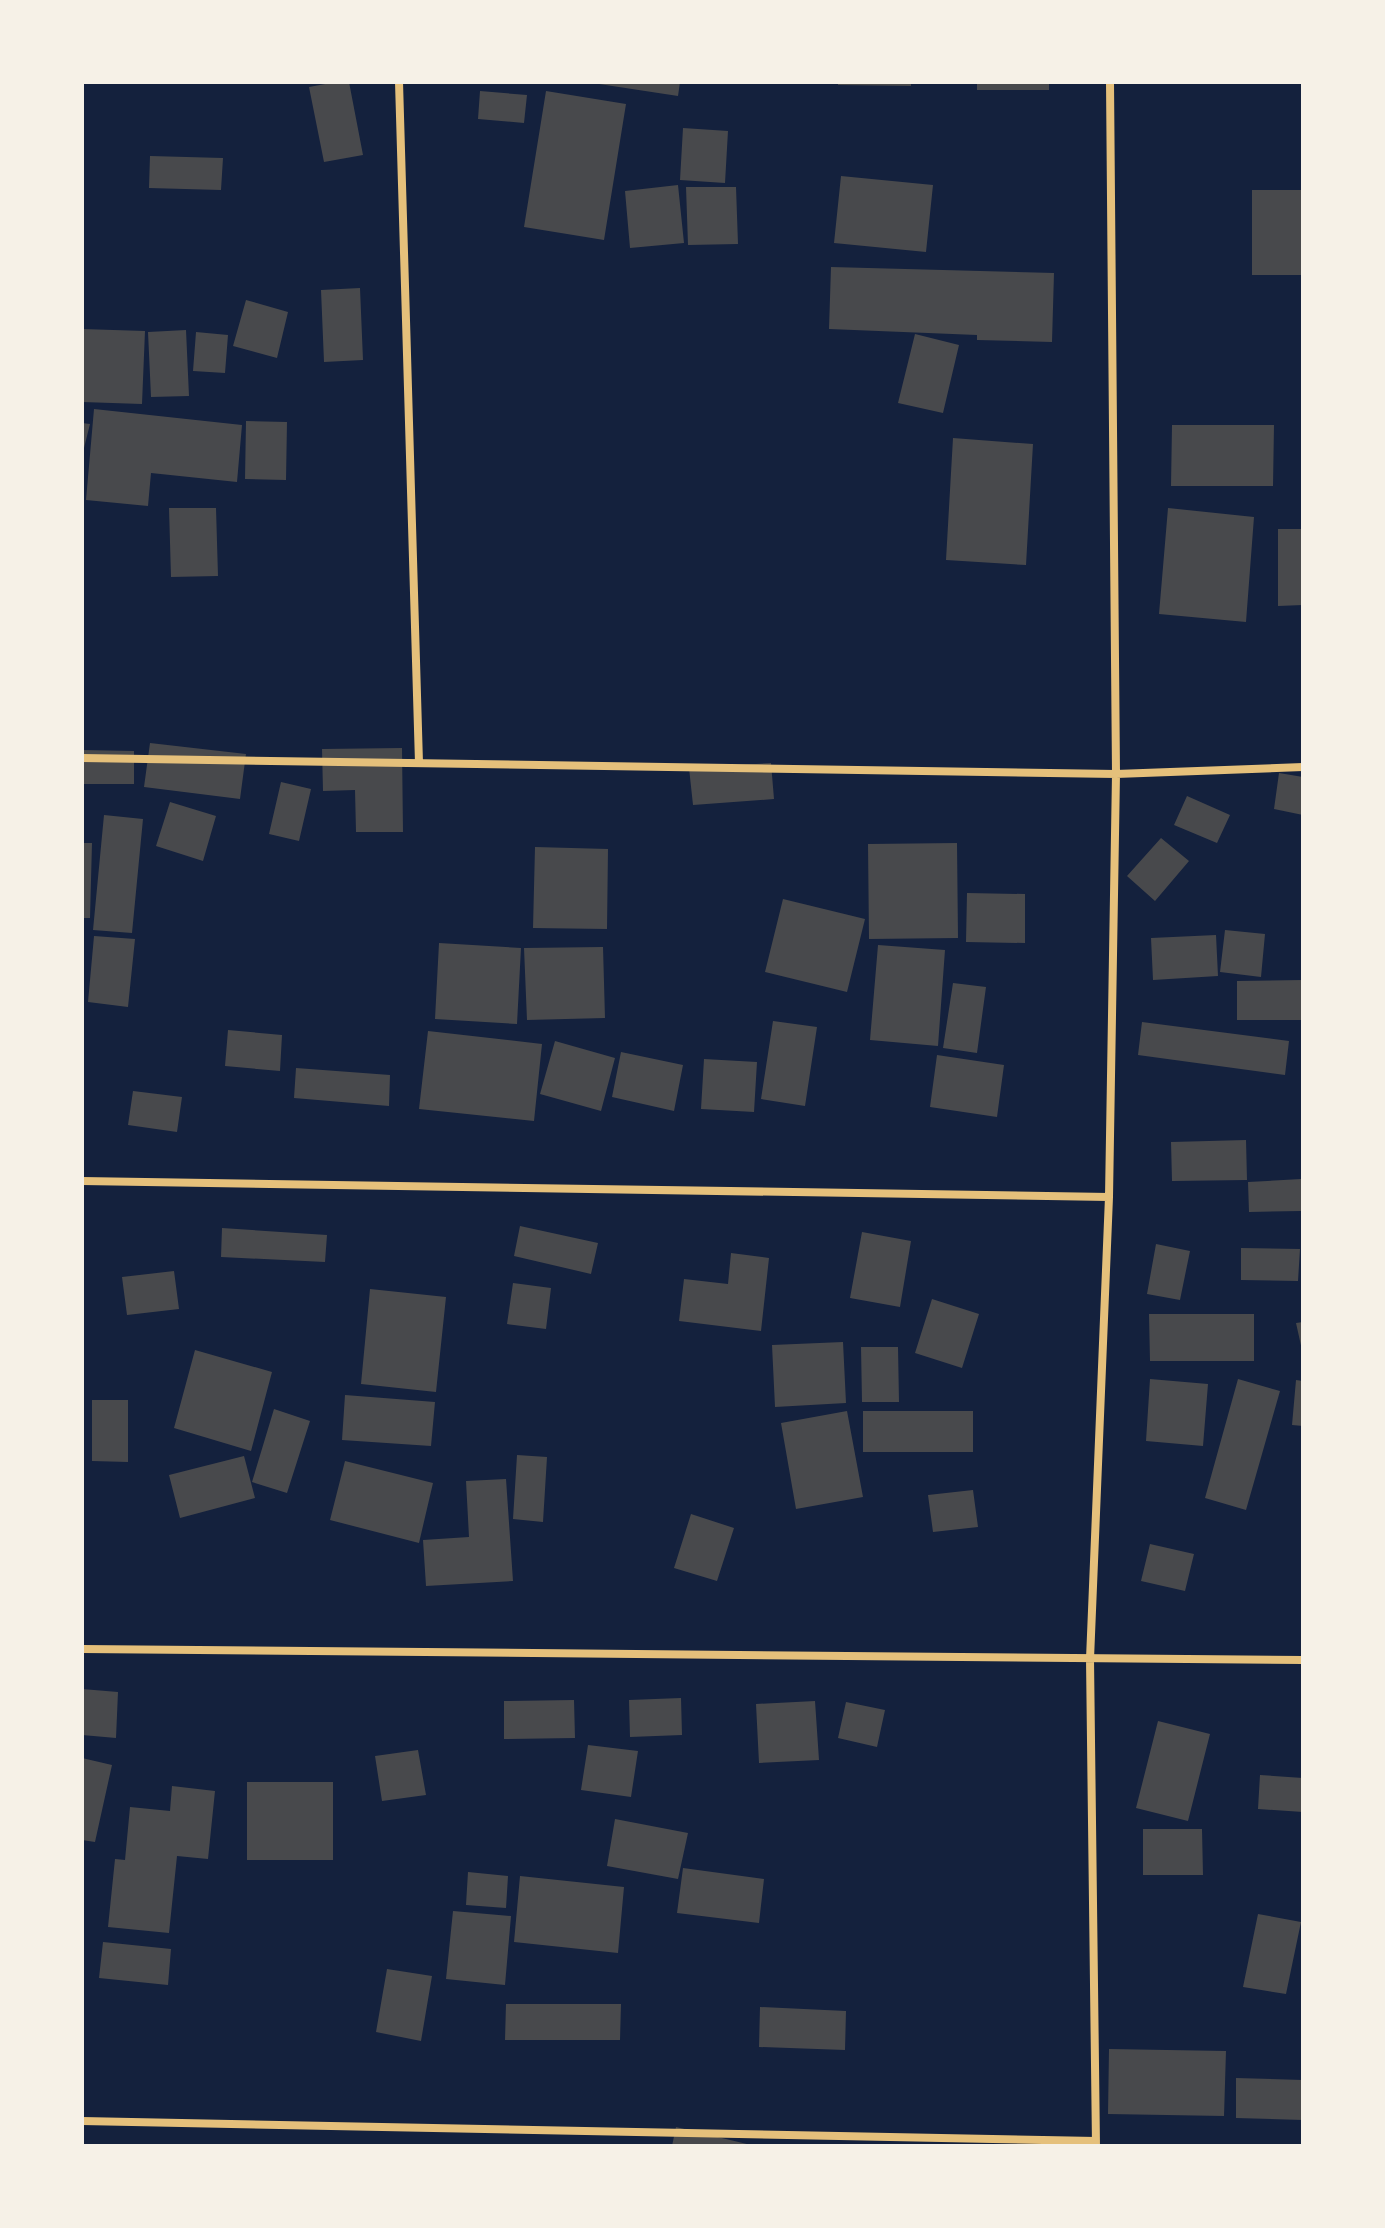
<svg xmlns="http://www.w3.org/2000/svg" width="1385" height="2228" font-family="'Noto Sans',sans-serif">
  <rect width="100%" height="100%" fill="#14213d"/>
  <!-- building -->
  <path fill="#48494c" d="M 336,82 L 349,82 L 363,155 L 324,162 L 309,87 Z
    M 586,82 L 680,82 L 678,96 Z
    M 838,82 L 911,82 L 911,86 L 838,85 Z
    M 977,82 L 1049,82 L 1049,90 L 977,90 Z
    M 480,91 L 527,95 L 524,123 L 478,119 Z
    M 546,91 L 626,104 L 604,240 L 524,227 Z
    M 683,128 L 728,131 L 725,183 L 680,180 Z
    M 150,156 L 223,158 L 221,190 L 149,188 Z
    M 841,176 L 933,185 L 926,252 L 834,243 Z
    M 678,185 L 684,243 L 630,248 L 625,191 Z
    M 686,187 L 736,187 L 738,244 L 688,245 Z
    M 1252,190 L 1303,190 L 1303,275 L 1252,275 Z
    M 831,267 L 1054,273 L 1052,342 L 977,340 L 977,335 L 829,329 Z
    M 360,288 L 363,360 L 324,362 L 321,290 Z
    M 246,300 L 288,312 L 277,358 L 233,346 Z
    M 82,329 L 145,331 L 142,404 L 82,402 Z
    M 186,330 L 189,396 L 151,397 L 148,332 Z
    M 196,332 L 228,335 L 225,373 L 193,371 Z
    M 915,334 L 959,345 L 943,413 L 898,403 Z
    M 94,409 L 242,425 L 237,482 L 151,473 L 148,506 L 86,500 Z
    M 246,421 L 287,422 L 286,480 L 245,479 Z
    M 82,423 L 90,424 L 83,452 L 82,452 Z
    M 1172,425 L 1274,425 L 1273,486 L 1171,486 Z
    M 953,438 L 1033,444 L 1026,565 L 946,560 Z
    M 169,508 L 216,508 L 218,576 L 171,577 Z
    M 1168,508 L 1254,517 L 1246,622 L 1159,614 Z
    M 1278,529 L 1303,529 L 1303,605 L 1278,606 Z
    M 150,743 L 246,754 L 240,799 L 144,787 Z
    M 402,748 L 403,832 L 356,832 L 355,790 L 323,791 L 322,749 Z
    M 82,750 L 134,751 L 134,784 L 82,784 Z
    M 771,763 L 774,799 L 693,805 L 689,768 Z
    M 1279,773 L 1303,777 L 1303,815 L 1274,809 Z
    M 281,782 L 311,789 L 299,841 L 269,834 Z
    M 1187,796 L 1230,815 L 1217,843 L 1174,825 Z
    M 170,802 L 216,816 L 203,861 L 156,846 Z
    M 104,815 L 143,819 L 132,933 L 93,930 Z
    M 1161,838 L 1189,861 L 1155,901 L 1127,876 Z
    M 82,843 L 92,843 L 90,918 L 82,918 Z
    M 957,843 L 958,938 L 869,939 L 868,844 Z
    M 535,847 L 608,849 L 607,929 L 533,928 Z
    M 967,893 L 1025,894 L 1025,943 L 966,942 Z
    M 783,899 L 865,919 L 847,992 L 765,972 Z
    M 1225,930 L 1265,934 L 1261,977 L 1220,972 Z
    M 1216,935 L 1218,976 L 1153,980 L 1151,938 Z
    M 94,936 L 135,939 L 128,1007 L 88,1002 Z
    M 439,943 L 521,948 L 517,1024 L 435,1019 Z
    M 878,945 L 945,950 L 938,1046 L 870,1040 Z
    M 603,947 L 605,1018 L 527,1020 L 524,948 Z
    M 1303,980 L 1303,1020 L 1237,1020 L 1237,981 Z
    M 953,983 L 986,987 L 977,1053 L 943,1048 Z
    M 773,1021 L 817,1027 L 805,1106 L 761,1099 Z
    M 1142,1022 L 1289,1041 L 1285,1075 L 1138,1055 Z
    M 228,1030 L 282,1035 L 280,1071 L 225,1066 Z
    M 428,1031 L 542,1044 L 534,1121 L 419,1109 Z
    M 555,1041 L 615,1058 L 601,1111 L 540,1094 Z
    M 621,1052 L 683,1065 L 674,1111 L 612,1097 Z
    M 937,1055 L 1004,1065 L 997,1117 L 930,1107 Z
    M 704,1059 L 757,1062 L 754,1112 L 701,1109 Z
    M 296,1068 L 390,1075 L 389,1106 L 294,1098 Z
    M 133,1091 L 182,1097 L 177,1132 L 128,1125 Z
    M 1246,1140 L 1247,1180 L 1172,1181 L 1171,1142 Z
    M 1301,1179 L 1301,1211 L 1249,1212 L 1248,1182 Z
    M 520,1226 L 598,1243 L 591,1274 L 514,1256 Z
    M 222,1228 L 327,1235 L 325,1262 L 221,1257 Z
    M 862,1232 L 911,1241 L 900,1307 L 850,1298 Z
    M 1156,1244 L 1190,1251 L 1180,1300 L 1147,1294 Z
    M 1241,1248 L 1300,1249 L 1298,1281 L 1241,1280 Z
    M 731,1253 L 769,1258 L 761,1331 L 679,1321 L 684,1279 L 728,1284 Z
    M 174,1271 L 179,1309 L 127,1315 L 122,1277 Z
    M 513,1283 L 551,1288 L 546,1329 L 507,1324 Z
    M 370,1289 L 446,1297 L 436,1392 L 361,1384 Z
    M 932,1299 L 979,1314 L 962,1368 L 915,1353 Z
    M 1149,1314 L 1254,1314 L 1254,1361 L 1150,1361 Z
    M 1303,1322 L 1303,1350 L 1302,1350 L 1296,1323 Z
    M 843,1342 L 846,1403 L 775,1407 L 772,1345 Z
    M 861,1347 L 898,1347 L 899,1402 L 862,1402 Z
    M 195,1350 L 272,1372 L 251,1451 L 174,1428 Z
    M 1150,1379 L 1208,1384 L 1203,1446 L 1146,1441 Z
    M 1238,1379 L 1280,1391 L 1246,1510 L 1205,1498 Z
    M 1296,1380 L 1303,1381 L 1303,1426 L 1292,1425 Z
    M 345,1395 L 435,1402 L 431,1446 L 342,1440 Z
    M 92,1400 L 128,1400 L 128,1462 L 92,1461 Z
    M 274,1409 L 310,1421 L 287,1493 L 252,1482 Z
    M 847,1411 L 863,1497 L 796,1509 L 781,1423 Z
    M 863,1411 L 973,1411 L 973,1452 L 863,1452 Z
    M 517,1455 L 547,1457 L 543,1522 L 513,1519 Z
    M 244,1456 L 255,1498 L 180,1518 L 169,1475 Z
    M 345,1461 L 433,1483 L 419,1543 L 330,1520 Z
    M 506,1479 L 513,1581 L 426,1586 L 423,1540 L 469,1537 L 466,1481 Z
    M 973,1490 L 978,1527 L 933,1532 L 928,1495 Z
    M 691,1514 L 734,1528 L 717,1581 L 674,1568 Z
    M 1150,1544 L 1194,1554 L 1185,1591 L 1141,1581 Z
    M 82,1689 L 118,1692 L 116,1738 L 82,1735 Z
    M 681,1698 L 682,1735 L 630,1737 L 629,1700 Z
    M 574,1700 L 575,1738 L 504,1739 L 504,1701 Z
    M 815,1701 L 819,1760 L 759,1763 L 756,1704 Z
    M 846,1702 L 885,1710 L 877,1747 L 838,1738 Z
    M 1158,1721 L 1210,1734 L 1188,1821 L 1136,1808 Z
    M 588,1745 L 638,1751 L 631,1797 L 581,1790 Z
    M 418,1750 L 426,1795 L 382,1801 L 375,1756 Z
    M 82,1758 L 112,1765 L 95,1842 L 82,1840 Z
    M 1260,1775 L 1303,1778 L 1303,1812 L 1258,1809 Z
    M 247,1782 L 333,1782 L 333,1860 L 247,1860 Z
    M 172,1786 L 215,1791 L 208,1859 L 177,1856 L 169,1933 L 108,1927 L 115,1859 L 125,1860 L 130,1807 L 170,1811 Z
    M 615,1819 L 688,1833 L 678,1879 L 607,1866 Z
    M 1143,1829 L 1202,1829 L 1203,1875 L 1143,1875 Z
    M 683,1868 L 764,1879 L 759,1923 L 677,1913 Z
    M 468,1872 L 508,1876 L 506,1908 L 466,1905 Z
    M 520,1876 L 624,1887 L 618,1953 L 514,1942 Z
    M 453,1911 L 511,1916 L 505,1985 L 446,1979 Z
    M 1258,1914 L 1301,1922 L 1286,1994 L 1243,1987 Z
    M 103,1942 L 171,1949 L 168,1985 L 99,1978 Z
    M 387,1969 L 432,1976 L 421,2041 L 376,2032 Z
    M 506,2004 L 621,2004 L 620,2040 L 505,2040 Z
    M 760,2007 L 846,2011 L 845,2050 L 759,2047 Z
    M 1109,2049 L 1226,2051 L 1224,2116 L 1108,2114 Z
    M 1236,2078 L 1303,2080 L 1303,2120 L 1236,2118 Z
    M 676,2127 L 751,2145 L 751,2146 L 672,2146 Z"/>
  <g fill="none" stroke-linecap="round" stroke-linejoin="round">
    <!-- minor -->
    <path stroke="#e5c07b" stroke-width="8" d="M 399,82 L 419,763
      M 82,758 L 1116,774 L 1303,767
      M 82,1181 L 1109,1197
      M 82,1649 L 1303,1660
      M 82,2121 L 1096,2141
      M 1096,2146 L 1090,1659 L 1109,1197 L 1116,774 L 1110,82"/>
  </g>
  <!-- border -->
  <rect width="1385" height="2228" fill="none" stroke="#f6f1e7" stroke-width="168"/>
</svg>
